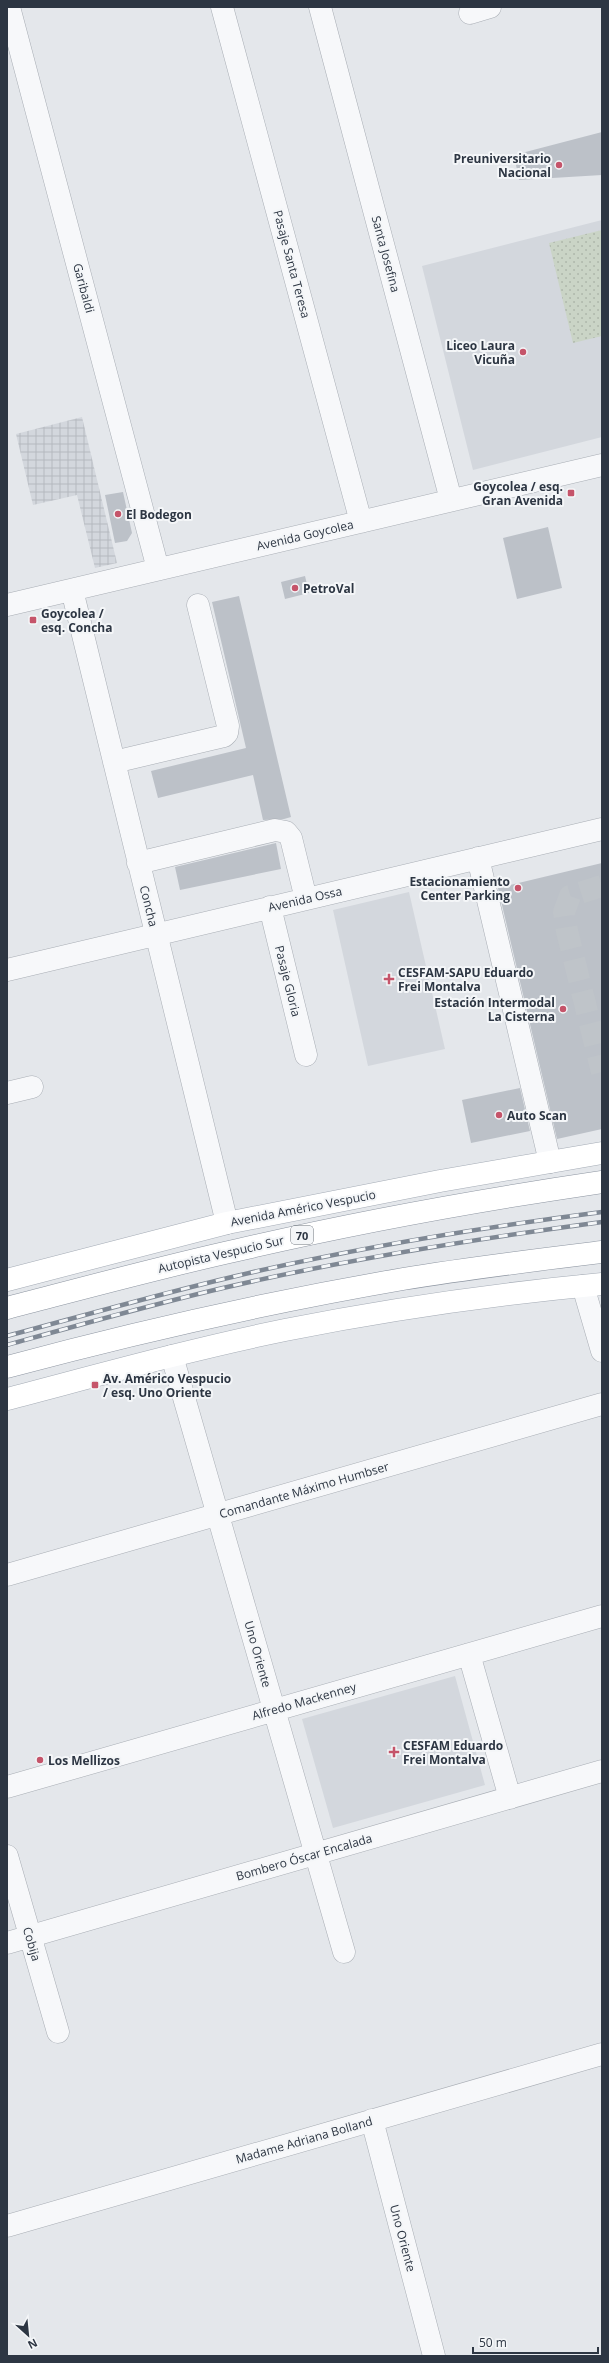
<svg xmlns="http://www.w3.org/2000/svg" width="609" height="2363" font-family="'Open Sans',sans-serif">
  <defs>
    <pattern id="industrial-grid" width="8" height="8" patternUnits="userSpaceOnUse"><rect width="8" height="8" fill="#d3d7dd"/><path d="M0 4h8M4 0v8" fill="none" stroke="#b5b9bf"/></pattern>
    <pattern id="grass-dots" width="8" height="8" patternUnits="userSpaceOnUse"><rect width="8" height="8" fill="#cad4c6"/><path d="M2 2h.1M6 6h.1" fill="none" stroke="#aeb7ab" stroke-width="1.8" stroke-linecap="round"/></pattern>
  </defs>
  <rect width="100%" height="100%" fill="#e4e7eb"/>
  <!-- built -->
  <path fill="#d3d7dd" d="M 602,220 L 602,437 L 473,470 L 422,266 Z
    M 409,892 L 445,1049 L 368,1066 L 333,910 Z
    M 455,1676 L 485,1785 L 333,1828 L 302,1719 Z"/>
  <!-- industrial -->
  <path fill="url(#industrial-grid)" d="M 82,417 L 117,563 L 95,568 L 77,495 L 33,505 L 16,434 Z"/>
  <!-- grass -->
  <path fill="url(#grass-dots)" d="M 602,230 L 602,336 L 573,343 L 549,243 Z"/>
  <!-- building -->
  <path fill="#bcc1c8" d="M 602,132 L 602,175 L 519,180 L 514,155 Z
    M 123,492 L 132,533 L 127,541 L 115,543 L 105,495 Z
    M 548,527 L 562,588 L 517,599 L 503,538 Z
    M 305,576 L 309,593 L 285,599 L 281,582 Z
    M 239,596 L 291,817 L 284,819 L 263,820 L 253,775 L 158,798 L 151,771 L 246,748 L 212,602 Z
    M 276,843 L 281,869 L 180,890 L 175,867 Z
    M 602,863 L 602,1129 L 557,1139 L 498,888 Z
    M 520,1088 L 530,1131 L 471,1143 L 462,1100 Z"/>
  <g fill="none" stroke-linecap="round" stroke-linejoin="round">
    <!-- minor-tunnel -->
    <path stroke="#bfc4c9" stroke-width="22" stroke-dasharray="22 11" stroke-linecap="butt" d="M 602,886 L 570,896 L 564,912 L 567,931 L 602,1072"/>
    <defs>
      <path id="minor" d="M 9,7 L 158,569
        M 222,7 L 361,522
        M 320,7 L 451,500
        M 470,13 L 490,7
        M 72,590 L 227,1223
        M 7,605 L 602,465
        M 114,762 L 224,736 L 227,733 L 228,726 L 198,605
        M 478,858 L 550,1162
        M 138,863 L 275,830 L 286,832 L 291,838 L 306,899
        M 270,907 L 306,1055
        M 7,970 L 602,829
        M 7,1093 L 32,1087
        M 583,1286 L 602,1351
        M 172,1356 L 344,1952
        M 7,1575 L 602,1404
        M 469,1654 L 510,1798
        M 7,1787 L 602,1616
        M 7,1856 L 58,2032
        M 7,1943 L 602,1771
        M 372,2120 L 434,2356
        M 7,2226 L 602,2054"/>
      <path id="major" d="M 7,1280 L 227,1223 L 440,1181 L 602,1153
        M 7,1399 C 99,1375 192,1349 285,1330 C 390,1309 496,1294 602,1284"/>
      <path id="highway" d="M 7,1308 C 84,1288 161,1267 238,1250 C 358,1222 480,1200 602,1182
        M 7,1367 C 137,1332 270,1302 403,1279 C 469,1268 536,1260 602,1252"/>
    </defs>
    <!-- minor casing -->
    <use href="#minor" stroke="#a9aeb5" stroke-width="23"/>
    <!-- major casing -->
    <use href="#major" stroke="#a5acb6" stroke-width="23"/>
    <!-- highway casing -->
    <use href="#highway" stroke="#8d95a1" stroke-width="23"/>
    <!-- minor -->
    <use href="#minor" stroke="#f7f8fa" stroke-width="22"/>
    <!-- major -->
    <use href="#major" stroke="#fff" stroke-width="22"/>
    <!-- highway -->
    <use href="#highway" stroke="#fff" stroke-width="22"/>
    <defs>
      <path id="rail" d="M 7,1336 C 82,1316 156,1295 232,1277 C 354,1248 478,1228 602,1212
        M 7,1345 C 79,1325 150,1305 223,1288 C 348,1259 475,1239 602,1222"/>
    </defs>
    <!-- rail casing -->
    <use href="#rail" stroke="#7f8894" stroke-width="4.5"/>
    <!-- rail -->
    <use href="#rail" stroke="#f4f6f8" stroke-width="3" stroke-dasharray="9" stroke-linecap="butt"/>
  </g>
  <!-- markers -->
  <g fill="#c5546a" stroke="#f4f6f8" stroke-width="1.5">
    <circle cx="559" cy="165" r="4"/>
    <circle cx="523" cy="352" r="4"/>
    <rect x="567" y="489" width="8" height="8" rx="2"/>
    <circle cx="118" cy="514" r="4"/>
    <circle cx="295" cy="588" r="4"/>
    <rect x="29" y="616" width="8" height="8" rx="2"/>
    <circle cx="518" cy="888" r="4"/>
    <path d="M387 973h4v4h4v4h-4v4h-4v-4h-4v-4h4z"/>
    <circle cx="563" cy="1009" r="4"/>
    <circle cx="499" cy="1115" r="4"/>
    <rect x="91" y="1381" width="8" height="8" rx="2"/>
    <path d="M392 1746h4v4h4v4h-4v4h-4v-4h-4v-4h4z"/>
    <circle cx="40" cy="1760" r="4"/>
  </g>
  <g text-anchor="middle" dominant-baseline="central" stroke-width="4" stroke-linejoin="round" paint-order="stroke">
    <!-- shield labels -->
    <rect fill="#f4f6f8" stroke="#697079" stroke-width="1" x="291" y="1226" width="22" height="18" rx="3"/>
    <g font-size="11" font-weight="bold" fill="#2d3643">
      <text x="302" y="1235">70</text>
    </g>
    <!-- poi labels -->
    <g font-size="12" font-weight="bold" fill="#2d3643" stroke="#f4f6f8" text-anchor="start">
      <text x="551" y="158" text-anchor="end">Preuniversitario<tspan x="551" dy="14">Nacional</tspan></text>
      <text x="515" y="345" text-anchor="end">Liceo Laura<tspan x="515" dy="14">Vicuña</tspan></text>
      <text x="563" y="486" text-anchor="end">Goycolea / esq.<tspan x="563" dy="14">Gran Avenida</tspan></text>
      <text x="126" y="514">El Bodegon</text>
      <text x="303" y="588">PetroVal</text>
      <text x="41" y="613">Goycolea /<tspan x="41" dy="14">esq. Concha</tspan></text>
      <text x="510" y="881" text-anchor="end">Estacionamiento<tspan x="510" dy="14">Center Parking</tspan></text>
      <text x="398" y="972">CESFAM-SAPU Eduardo<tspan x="398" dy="14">Frei Montalva</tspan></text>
      <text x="555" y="1002" text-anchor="end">Estación Intermodal<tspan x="555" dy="14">La Cisterna</tspan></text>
      <text x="507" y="1115">Auto Scan</text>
      <text x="103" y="1378">Av. Américo Vespucio<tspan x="103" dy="14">/ esq. Uno Oriente</tspan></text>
      <text x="403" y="1745">CESFAM Eduardo<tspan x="403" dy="14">Frei Montalva</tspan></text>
      <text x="48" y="1760">Los Mellizos</text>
    </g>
    <!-- street labels -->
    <g font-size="12" fill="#2d3643" stroke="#f4f6f8">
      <text transform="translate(386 254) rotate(75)">Santa Josefina</text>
      <text transform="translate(292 264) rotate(75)">Pasaje Santa Teresa</text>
      <text transform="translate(84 288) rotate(75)">Garibaldi</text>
      <text transform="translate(305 535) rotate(-13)">Avenida Goycolea</text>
      <text transform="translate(305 899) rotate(-13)">Avenida Ossa</text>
      <text transform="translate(149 906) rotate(76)">Concha</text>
      <text transform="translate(288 981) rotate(76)">Pasaje Gloria</text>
      <text transform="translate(303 1208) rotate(-11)">Avenida Américo Vespucio</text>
      <text transform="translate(221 1254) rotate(-13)">Autopista Vespucio Sur</text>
      <text transform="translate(304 1490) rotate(-16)">Comandante Máximo Humbser</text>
      <text transform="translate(258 1654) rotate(74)">Uno Oriente</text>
      <text transform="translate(304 1701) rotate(-16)">Alfredo Mackenney</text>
      <text transform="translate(304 1857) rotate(-16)">Bombero Óscar Encalada</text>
      <text transform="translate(32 1944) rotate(74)">Cobija</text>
      <text transform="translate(304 2140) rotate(-16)">Madame Adriana Bolland</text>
      <text transform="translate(403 2238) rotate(75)">Uno Oriente</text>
    </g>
  </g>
  <!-- border -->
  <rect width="609" height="2363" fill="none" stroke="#2d3643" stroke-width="16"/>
  <!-- north arrow -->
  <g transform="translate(28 2335) rotate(153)" stroke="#f4f6f8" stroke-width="3" paint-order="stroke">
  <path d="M0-3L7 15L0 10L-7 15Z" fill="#2d3643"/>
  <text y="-6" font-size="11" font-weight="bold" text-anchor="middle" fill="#2d3643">N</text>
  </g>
  <!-- scale -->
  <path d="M473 2347v6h125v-6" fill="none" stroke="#2d3643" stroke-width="2"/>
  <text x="479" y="2347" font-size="12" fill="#2d3643" stroke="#f4f6f8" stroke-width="3" paint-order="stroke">50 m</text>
</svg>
